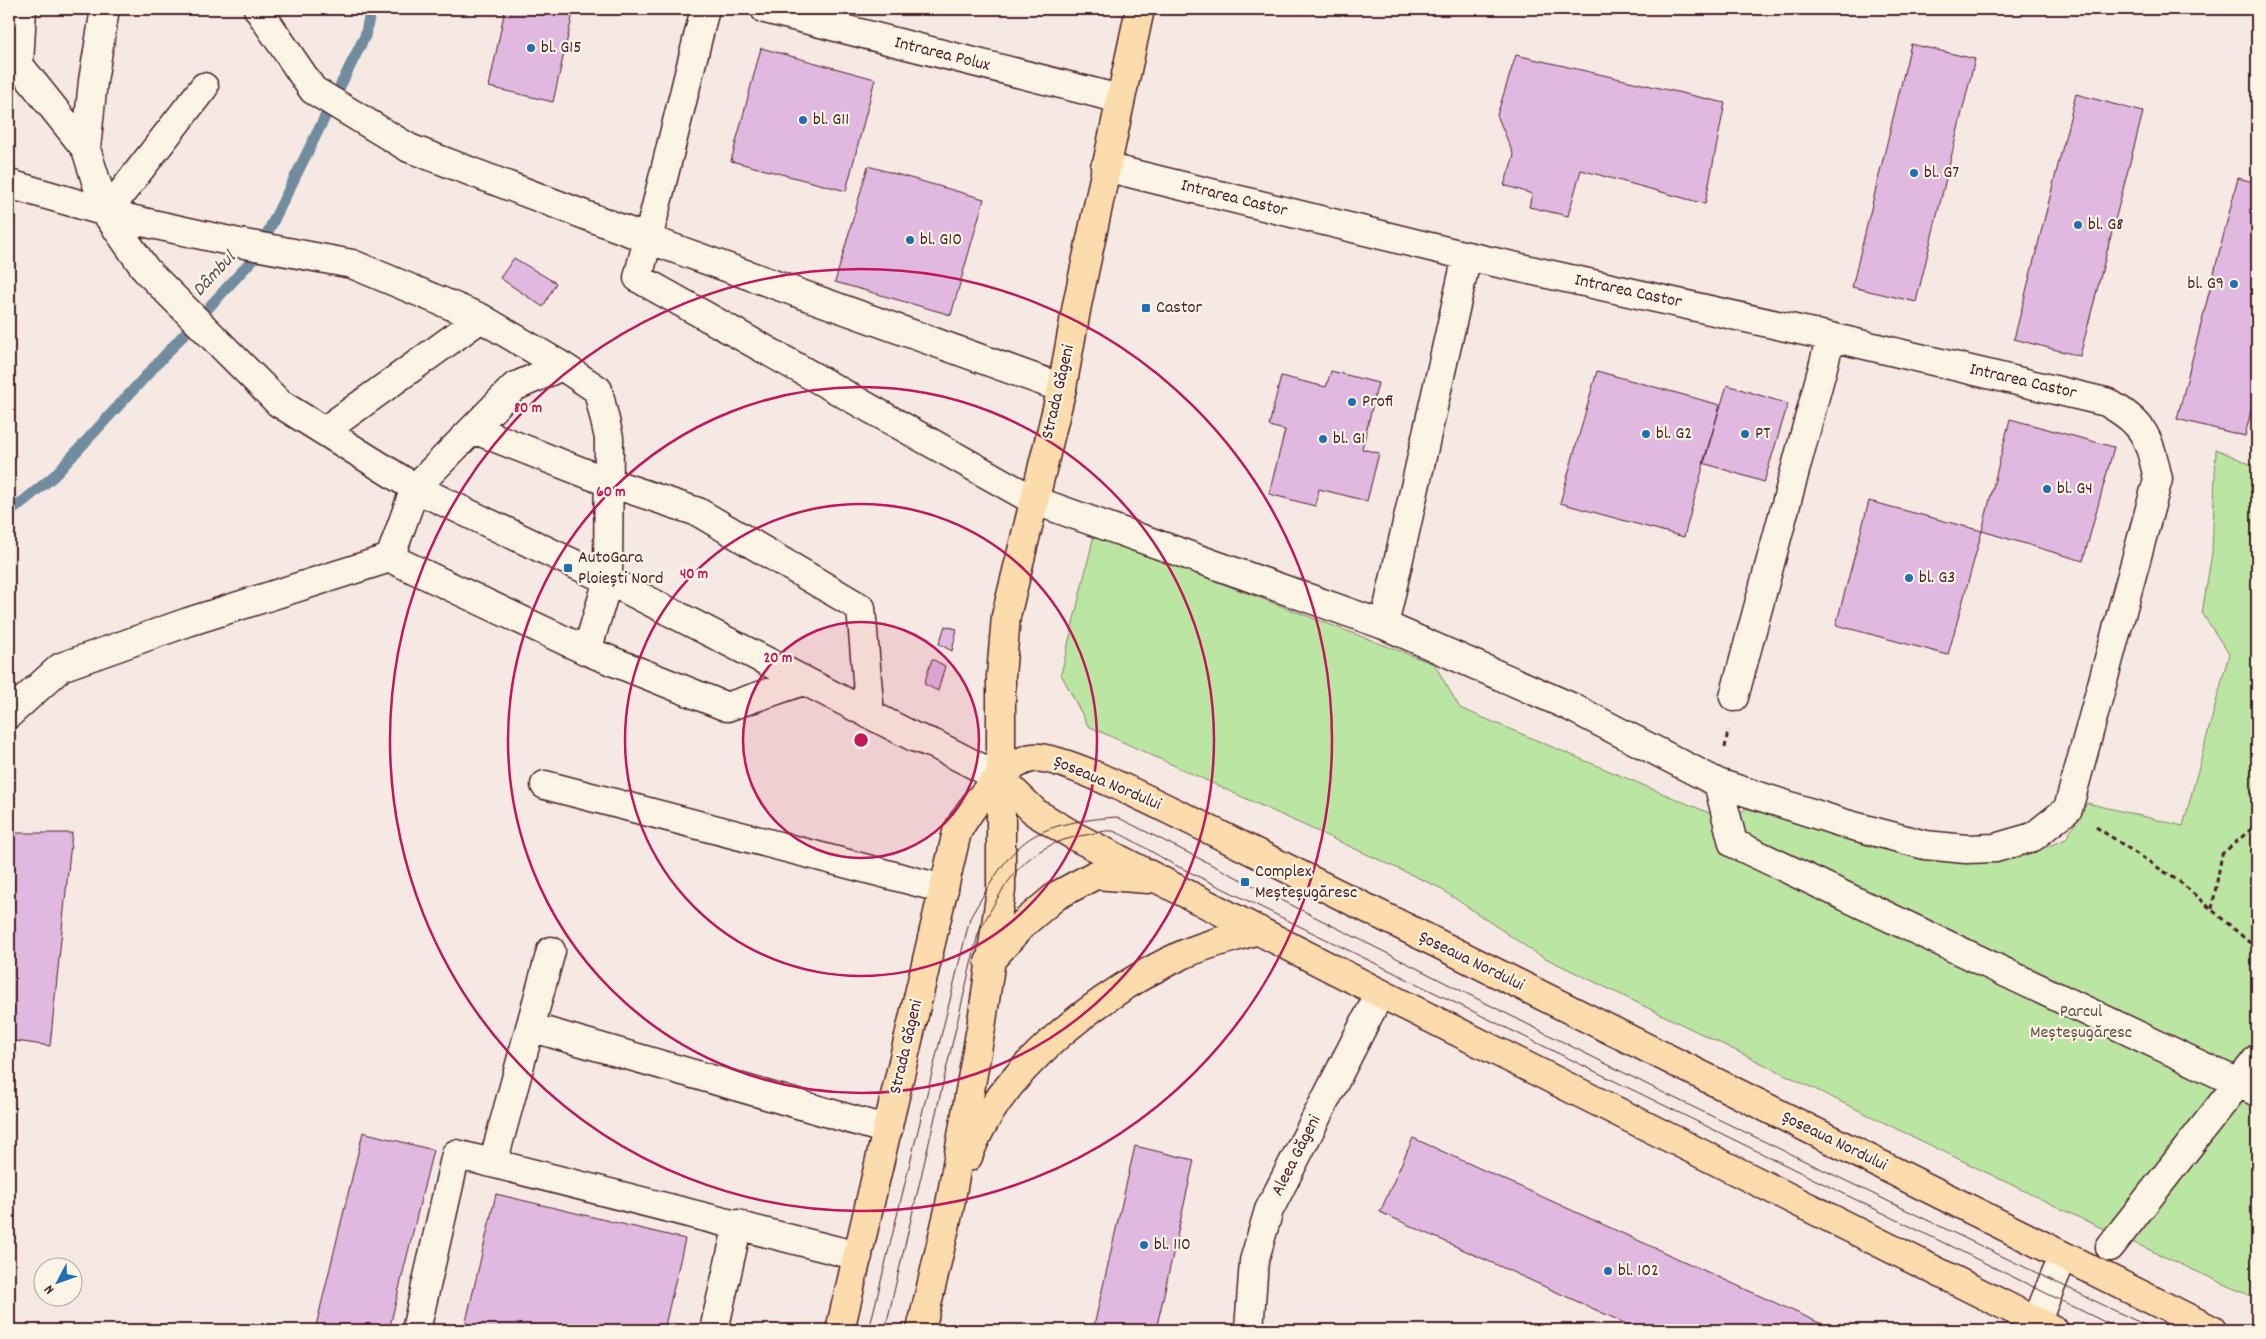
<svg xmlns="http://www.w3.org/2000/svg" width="2266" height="1339" font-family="Dekko,sans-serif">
  <rect width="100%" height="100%" fill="#f6e9e4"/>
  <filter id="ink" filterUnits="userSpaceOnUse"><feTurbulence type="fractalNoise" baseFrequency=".02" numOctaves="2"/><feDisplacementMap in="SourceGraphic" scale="10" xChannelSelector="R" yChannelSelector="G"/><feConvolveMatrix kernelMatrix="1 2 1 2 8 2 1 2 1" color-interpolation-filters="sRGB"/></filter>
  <g filter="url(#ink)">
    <!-- green -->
    <path fill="#bbe5a2" stroke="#828266" d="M 2216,449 L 2257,467 L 2257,1299 L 2084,1220 L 1537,954 L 1438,887 L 1088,726 L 1061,674 L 1094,535 L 1434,664 L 1460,708 L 1733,823 L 1745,808 L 1921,857 L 2024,856 L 2066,839 L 2087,803 L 2183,826 L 2229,654 L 2202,613 L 2212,553 Z"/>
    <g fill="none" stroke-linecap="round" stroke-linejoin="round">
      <!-- stream -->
      <path stroke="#728c9f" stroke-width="11" d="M 9,513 L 54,476 L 256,256 L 365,36 L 371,9"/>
    </g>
    <!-- building -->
    <path fill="#e0b8e0" stroke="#4a1f2b" d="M 505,9 L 574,9 L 553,102 L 489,87 Z
      M 2244,9 L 2257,9 L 2257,13 Z
      M 1911,44 L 1975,59 L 1916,302 L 1852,287 Z
      M 761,48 L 875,79 L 846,191 L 731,161 Z
      M 1516,55 L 1725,103 L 1705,204 L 1581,170 L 1568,216 L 1529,207 L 1532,194 L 1504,185 L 1514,156 L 1497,115 Z
      M 2076,94 L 2143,112 L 2080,356 L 2014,339 Z
      M 868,166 L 984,199 L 951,315 L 835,282 Z
      M 2238,178 L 2257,183 L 2257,385 L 2245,436 L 2177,419 Z
      M 514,258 L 556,283 L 543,307 L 500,278 Z
      M 1331,371 L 1378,383 L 1362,449 L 1379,453 L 1367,501 L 1319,489 L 1315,506 L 1269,494 L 1285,430 L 1269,426 L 1281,376 L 1326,387 Z
      M 1597,371 L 1720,405 L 1684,537 L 1560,503 Z
      M 1727,385 L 1788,404 L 1764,482 L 1703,463 Z
      M 2010,419 L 2114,447 L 2083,561 L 1982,531 Z
      M 1869,501 L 1982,531 L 1948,655 L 1836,625 Z
      M 945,626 L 957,629 L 952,651 L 939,644 Z
      M 932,659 L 945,666 L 938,691 L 924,684 Z
      M 9,833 L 72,833 L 50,1046 L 9,1040 Z
      M 363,1132 L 433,1150 L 389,1330 L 315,1330 Z
      M 1413,1138 L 1835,1330 L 1640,1330 L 1380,1212 Z
      M 1135,1146 L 1194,1160 L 1156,1330 L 1093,1330 Z
      M 496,1194 L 685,1239 L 664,1330 L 464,1330 Z"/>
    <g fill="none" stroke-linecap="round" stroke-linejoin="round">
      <defs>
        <path id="minor" d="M 22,9 L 19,65 L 86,149
          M 105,9 L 93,81 L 86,149 L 106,213 L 146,270 L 279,403 L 415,488 L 608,580 L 914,737 L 934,744 L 1000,778
          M 258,9 L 313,90 L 409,148 L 648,239 L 638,278 L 1033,500 L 1384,625 L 1571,707 L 1718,783 L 1846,824 L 1925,845 L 1966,849 L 1995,848 L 2033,837 L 2068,809 L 2158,479 C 2149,438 2145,423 2106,402 L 1831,337 L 1467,256 L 1105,167
          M 705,9 L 648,239 L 1062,388
          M 765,9 L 1120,99
          M 9,184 L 134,220 L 234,242 L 352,264 L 481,318 L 562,366
          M 106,213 L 204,87
          M 473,429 L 608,482 L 698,512 L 861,608 L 870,715
          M 324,431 L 481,318
          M 1384,625 L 1467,256
          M 587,651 L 608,580 L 609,438 L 598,390 L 562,366 L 514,387 L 415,488 L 390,558 L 587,651 L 727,707 L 803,681
          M 1734,697 L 1831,337
          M 9,714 L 61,667 L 188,622 L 390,558
          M 1718,783 L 1733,843 L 2257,1092
          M 545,785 L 944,889
          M 530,1027 L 888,1130
          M 493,1163 L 551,951
          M 2110,1247 L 2257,1059
          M 416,1330 L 456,1154 L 858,1256
          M 714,1330 L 738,1224
          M 1249,1330 L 1254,1261 L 1269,1210 L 1380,993
          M 2033,1330 L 2063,1256"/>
        <path id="major" d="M 1000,778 L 1036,813 L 1076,837 L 1380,993 L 2054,1330
          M 989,962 L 1023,924 L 1056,896 L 1095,875 L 1148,879
          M 968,1157 C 998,1071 1102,991 1182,955 C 1206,944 1233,938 1258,930
          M 840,1330 L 957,832 C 970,808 1004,763 1032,758 C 1059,753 1162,807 1192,821 L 2212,1330
          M 921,1330 L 949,1210 L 981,1028 L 1001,890 L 1001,676 L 1006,616 L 1062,388 L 1077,305 L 1140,9"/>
      </defs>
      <!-- minor casing -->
      <use href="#minor" stroke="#4a1f2b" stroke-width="31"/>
      <!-- major casing -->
      <use href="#major" stroke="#4a1f2b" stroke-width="31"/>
      <!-- path -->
      <path stroke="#4a1f2b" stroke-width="3" stroke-dasharray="5 4" stroke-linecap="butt" d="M 1725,748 L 1728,730
        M 2096,827 L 2180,882 L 2249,942 L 2257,947
        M 2212,909 L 2222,854 L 2257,824"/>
      <!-- minor -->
      <use href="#minor" stroke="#fcf5e5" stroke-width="28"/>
      <!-- major -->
      <use href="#major" stroke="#fcdcac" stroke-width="28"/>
      <!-- tram -->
      <path stroke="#4a1f2b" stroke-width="1" d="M 869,1330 L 970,918 C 1014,842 1025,824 1117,817 L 1666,1094 L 2155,1330
        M 885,1330 L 978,934 C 1005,883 1023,845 1085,835 C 1093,834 1104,830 1112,831 C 1120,832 1159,856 1169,862 L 2121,1330"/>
    </g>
  </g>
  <!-- distance rings -->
  <circle cx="861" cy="740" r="118" fill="#c2185b" fill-opacity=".12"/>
  <g fill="none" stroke="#c2185b" stroke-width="2.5">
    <circle cx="861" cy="740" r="118"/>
    <circle cx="861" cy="740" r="236"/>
    <circle cx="861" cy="740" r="353"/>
    <circle cx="861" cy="740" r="471"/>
  </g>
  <!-- markers -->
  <g fill="#1f6fb2" stroke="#fcf5e5" stroke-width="2">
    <circle cx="531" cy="48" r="5"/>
    <circle cx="803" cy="120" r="5"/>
    <circle cx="1914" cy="173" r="5"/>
    <circle cx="2078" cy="225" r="5"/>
    <circle cx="910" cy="240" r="5"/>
    <circle cx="2234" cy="284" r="5"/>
    <rect x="1141" y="303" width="10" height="10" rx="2.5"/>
    <circle cx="1352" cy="402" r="5"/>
    <circle cx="1646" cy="434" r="5"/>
    <circle cx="1745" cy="434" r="5"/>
    <circle cx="1323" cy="439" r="5"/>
    <circle cx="2047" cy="489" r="5"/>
    <rect x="563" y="563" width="10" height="10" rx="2.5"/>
    <circle cx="1909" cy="578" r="5"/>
    <rect x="1240" y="877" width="10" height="10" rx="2.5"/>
    <circle cx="1144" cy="1245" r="5"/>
    <circle cx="1608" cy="1271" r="5"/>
  </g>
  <g text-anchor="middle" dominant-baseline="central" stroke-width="4.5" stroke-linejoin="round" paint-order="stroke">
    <!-- poi labels -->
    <g font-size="18" fill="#4a1f2b" stroke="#fcf5e5" text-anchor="start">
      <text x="541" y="48">bl. G15</text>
      <text x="813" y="120">bl. G11</text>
      <text x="1924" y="173">bl. G7</text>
      <text x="2088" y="225">bl. G8</text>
      <text x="920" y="240">bl. G10</text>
      <text x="2224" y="284" text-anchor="end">bl. G9</text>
      <text x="1156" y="308">Castor</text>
      <text x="1362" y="402">Profi</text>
      <text x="1656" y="434">bl. G2</text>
      <text x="1755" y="434">PT</text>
      <text x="1333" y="439">bl. G1</text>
      <text x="2057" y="489">bl. G4</text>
      <text x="578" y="558">AutoGara<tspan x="578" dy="21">Ploiești Nord</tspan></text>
      <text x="1919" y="578">bl. G3</text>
      <text x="1255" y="872">Complex<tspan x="1255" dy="21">Meșteșugăresc</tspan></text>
      <text x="1154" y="1245">bl. 110</text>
      <text x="1618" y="1271">bl. 102</text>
    </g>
    <!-- street labels -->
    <g font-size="18" fill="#4a1f2b" stroke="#fcf5e5">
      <text transform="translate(942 55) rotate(14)">Intrarea Polux</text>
      <text transform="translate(1234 199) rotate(14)">Intrarea Castor</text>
      <text transform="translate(1628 292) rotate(12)">Intrarea Castor</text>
      <text transform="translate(2023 382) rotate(13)">Intrarea Castor</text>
      <text transform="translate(1059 392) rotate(-77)">Strada Găgeni</text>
      <text transform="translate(1107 784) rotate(23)">Șoseaua Nordului</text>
      <text transform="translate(1471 962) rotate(26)">Șoseaua Nordului</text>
      <text transform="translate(907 1047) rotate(-77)">Strada Găgeni</text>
      <text transform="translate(1834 1142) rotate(26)">Șoseaua Nordului</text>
      <text transform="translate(1297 1156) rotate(-63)">Aleea Găgeni</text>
    </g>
    <!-- park labels -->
    <g font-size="18" fill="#665049" stroke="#fcf5e5">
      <text x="2081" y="1012">Parcul<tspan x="2081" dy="21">Meșteșugăresc</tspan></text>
    </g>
    <!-- water labels -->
    <g font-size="19" font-style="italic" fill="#5a4c5b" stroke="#fcf5e5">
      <text transform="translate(215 275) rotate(-47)">Dâmbul</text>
    </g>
  </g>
  <circle cx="861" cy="740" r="8" fill="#c2185b" stroke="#fcf5e5" stroke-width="2.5"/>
  <g font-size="15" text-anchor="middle" font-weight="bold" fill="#c2185b" stroke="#fcf5e5" stroke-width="4.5" stroke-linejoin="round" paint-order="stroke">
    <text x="528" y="412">80 m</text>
    <text x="611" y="496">60 m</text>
    <text x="694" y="578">40 m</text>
    <text x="778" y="662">20 m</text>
  </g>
  <!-- margin -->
  <rect width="2266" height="1339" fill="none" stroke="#fcf5e5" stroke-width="30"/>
  <rect x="15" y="15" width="2236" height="1309" fill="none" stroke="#4a1f2b" stroke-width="2" filter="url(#ink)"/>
  <!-- north arrow -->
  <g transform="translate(58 1282) rotate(229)"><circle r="24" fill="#fcf5e5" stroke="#b59f9b"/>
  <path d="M0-4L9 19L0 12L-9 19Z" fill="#1f6fb2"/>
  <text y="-8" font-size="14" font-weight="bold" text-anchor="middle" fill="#4a1f2b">N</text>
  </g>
</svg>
